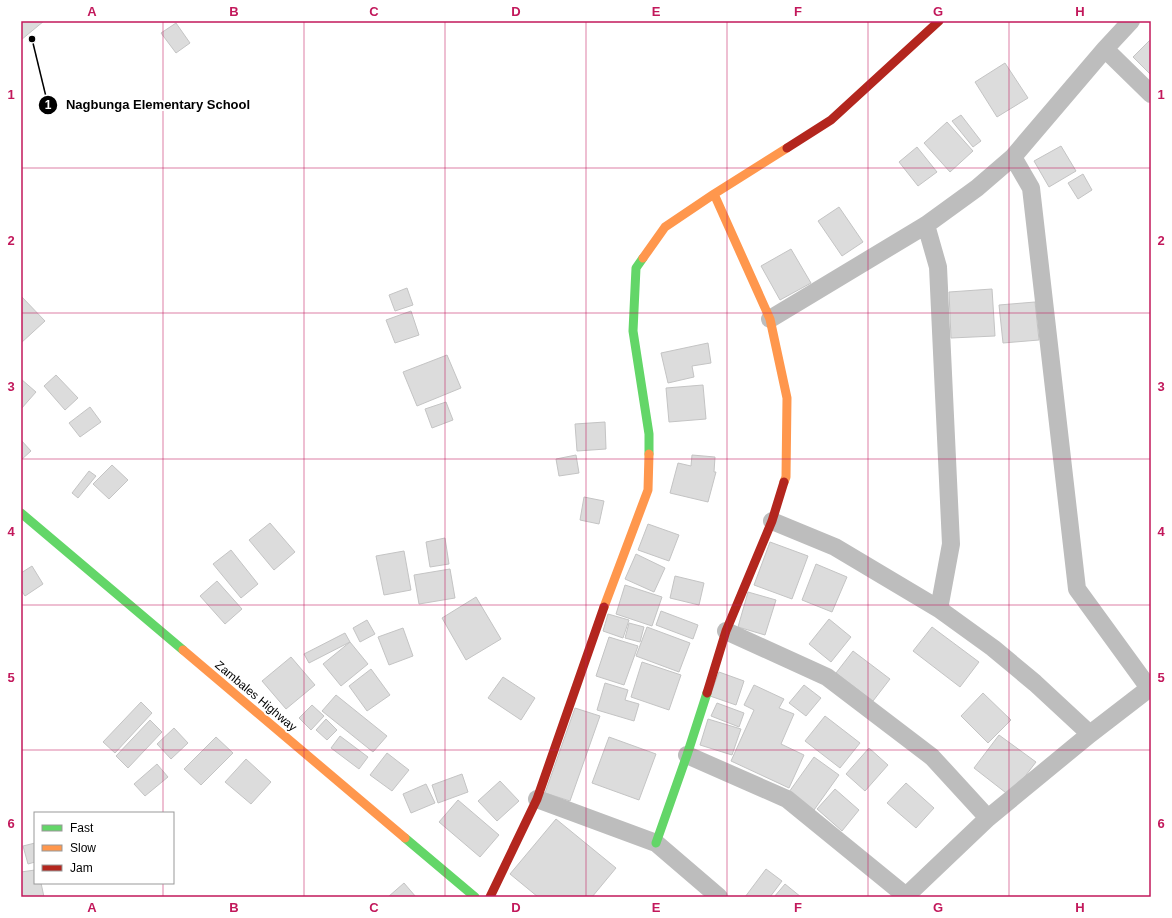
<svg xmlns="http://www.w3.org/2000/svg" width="1172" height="918" font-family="Arial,sans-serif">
  <rect width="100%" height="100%" fill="#fff"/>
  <!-- building -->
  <path fill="#dcdcdc" stroke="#c4c4c4" d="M 21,21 L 44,21 L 21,40 Z
    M 176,23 L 190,43 L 176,53 L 161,33 Z
    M 1151,39 L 1151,75 L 1133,57 Z
    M 1005,63 L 1028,98 L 997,117 L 975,82 Z
    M 961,115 L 981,141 L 973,147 L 952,121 Z
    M 947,122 L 973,151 L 950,172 L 924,143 Z
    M 1061,146 L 1076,171 L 1049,187 L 1034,161 Z
    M 917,147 L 937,172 L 918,186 L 899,162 Z
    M 1083,174 L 1092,190 L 1078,199 L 1068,183 Z
    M 839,207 L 863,242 L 842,256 L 818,221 Z
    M 791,249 L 811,283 L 780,300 L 761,266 Z
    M 407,288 L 413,305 L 395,311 L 389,295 Z
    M 992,289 L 995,336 L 951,338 L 949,292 Z
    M 21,296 L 45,321 L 21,343 Z
    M 1035,302 L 1039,340 L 1003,343 L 999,305 Z
    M 411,311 L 419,335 L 395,343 L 386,320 Z
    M 708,343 L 711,363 L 692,366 L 694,377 L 668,383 L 661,353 Z
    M 447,355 L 461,388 L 417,406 L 403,372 Z
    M 56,375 L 78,398 L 65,410 L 44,386 Z
    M 21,379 L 36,392 L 21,409 Z
    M 703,385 L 706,419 L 669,422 L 666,388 Z
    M 446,402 L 453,420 L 432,428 L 425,409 Z
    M 90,407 L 101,422 L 80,437 L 69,423 Z
    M 605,422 L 606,449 L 577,451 L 575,424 Z
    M 21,440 L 31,451 L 21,460 Z
    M 576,455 L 579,473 L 559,476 L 556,459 Z
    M 692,455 L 715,457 L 714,472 L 716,472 L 708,502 L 670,493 L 678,463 L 691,466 Z
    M 112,465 L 128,480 L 109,499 L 93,484 Z
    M 89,471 L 96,476 L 78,498 L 72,493 Z
    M 584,497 L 604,501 L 599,524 L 580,520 Z
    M 270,523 L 295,552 L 274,570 L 249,540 Z
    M 648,524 L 679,535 L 669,561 L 638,550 Z
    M 445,538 L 449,564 L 430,567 L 426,542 Z
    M 770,542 L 808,556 L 792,599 L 754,585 Z
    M 231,550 L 258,584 L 241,598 L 213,564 Z
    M 404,551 L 411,590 L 384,595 L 376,556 Z
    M 636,554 L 665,568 L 654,592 L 625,579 Z
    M 816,564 L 847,577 L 832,612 L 802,600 Z
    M 32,566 L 43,584 L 25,596 L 21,590 L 21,573 Z
    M 450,569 L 455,598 L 419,604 L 414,575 Z
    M 675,576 L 704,583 L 699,605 L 670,598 Z
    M 217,581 L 242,609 L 225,624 L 200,596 Z
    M 625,585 L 662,597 L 652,626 L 616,614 Z
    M 748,592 L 776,600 L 765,635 L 738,627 Z
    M 476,597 L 501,639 L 466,660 L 442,618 Z
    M 661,611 L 698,625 L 693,639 L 656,625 Z
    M 608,614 L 629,620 L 623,638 L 603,631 Z
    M 829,619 L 851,637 L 831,662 L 809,644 Z
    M 367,620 L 375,634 L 360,642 L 353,628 Z
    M 629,623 L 644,627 L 640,642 L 625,638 Z
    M 647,627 L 690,643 L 679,672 L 636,656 Z
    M 932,627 L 979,662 L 960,687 L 913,651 Z
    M 403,628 L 413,656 L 389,665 L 378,637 Z
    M 345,633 L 350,642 L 309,663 L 304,654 Z
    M 609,637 L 638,646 L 624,685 L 596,676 Z
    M 350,642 L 368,664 L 341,686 L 323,664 Z
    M 853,651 L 890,679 L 873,701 L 836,673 Z
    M 291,657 L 315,685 L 286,709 L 262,681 Z
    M 642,662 L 681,675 L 669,710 L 631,697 Z
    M 371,669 L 390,695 L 367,711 L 349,686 Z
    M 719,672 L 744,681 L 736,705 L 710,696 Z
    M 503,677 L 535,698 L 521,720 L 488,698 Z
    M 605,683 L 628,690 L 625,700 L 639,704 L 634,721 L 597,710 Z
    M 754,685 L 784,699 L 779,708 L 794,714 L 781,744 L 804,755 L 789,788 L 731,761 L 754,710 L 744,705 Z
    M 804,685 L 821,698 L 806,716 L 789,703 Z
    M 983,693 L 1011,720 L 988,743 L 961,716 Z
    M 336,695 L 387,736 L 373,752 L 322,711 Z
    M 141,702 L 152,713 L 115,753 L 103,742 Z
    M 717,703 L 744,713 L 739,727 L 711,716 Z
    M 312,705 L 324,716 L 311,730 L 299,718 Z
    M 575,708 L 600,716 L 570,801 L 545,793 Z
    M 825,716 L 860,743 L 840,768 L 805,741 Z
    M 326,719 L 337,730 L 327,740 L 316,730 Z
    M 708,719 L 741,729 L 732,755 L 700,745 Z
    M 150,720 L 162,732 L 128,768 L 116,756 Z
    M 174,728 L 188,743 L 171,759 L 157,744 Z
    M 999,735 L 1036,762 L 1010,796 L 974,768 Z
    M 340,736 L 368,757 L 359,769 L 331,748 Z
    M 216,737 L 233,753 L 201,785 L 184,769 Z
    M 609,737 L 656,754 L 639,800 L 592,783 Z
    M 869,748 L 888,765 L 865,791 L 846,774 Z
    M 387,753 L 409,770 L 392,791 L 370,775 Z
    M 814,757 L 839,775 L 814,810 L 789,792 Z
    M 246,759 L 271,782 L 251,804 L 225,782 Z
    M 157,764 L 168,777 L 145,796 L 134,784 Z
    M 462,774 L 468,792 L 438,803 L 432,785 Z
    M 500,781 L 519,801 L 497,821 L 478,801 Z
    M 906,783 L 934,808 L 916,828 L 887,803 Z
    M 426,784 L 435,803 L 411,813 L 403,794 Z
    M 835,789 L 859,810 L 842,831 L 817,809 Z
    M 458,800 L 499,835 L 480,857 L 439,822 Z
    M 556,819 L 616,868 L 592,897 L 538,897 L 510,874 Z
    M 35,843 L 35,862 L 28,864 L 23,846 Z
    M 766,869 L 782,881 L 770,897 L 745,897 Z
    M 35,870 L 35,883 L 41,883 L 44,897 L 21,897 L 21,872 Z
    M 404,883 L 416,897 L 388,897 Z
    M 785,884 L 801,897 L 774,897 Z"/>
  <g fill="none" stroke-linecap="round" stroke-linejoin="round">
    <!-- street -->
    <path stroke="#bdbdbd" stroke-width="18" d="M 1105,49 L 1151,94
      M 1013,157 L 1031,188 L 1077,589 L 1149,688
      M 926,225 L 938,267 L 951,544 L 939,609
      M 770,319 L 926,225 L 977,188 L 1013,157 L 1105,49 L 1131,21
      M 772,521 L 835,547 L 939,609 L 993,648 L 1035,683 L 1090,734
      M 726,631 L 827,677 L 932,757 L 988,818
      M 687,755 L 787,799 L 906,896
      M 537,799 L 656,843 L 719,897
      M 905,897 L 988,818 L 1090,734 L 1151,687"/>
    <!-- fast -->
    <path stroke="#63d668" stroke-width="9" d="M 643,258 L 636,268 L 633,331 L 649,434 L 649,454
      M 21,513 L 183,650
      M 405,838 L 475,897
      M 656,843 L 687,755 L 707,693"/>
    <!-- slow -->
    <path stroke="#ff974d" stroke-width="9" d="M 714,194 L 770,319 L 787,398 L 786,477 L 784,482
      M 643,258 L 665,227 L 714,194 L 787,148
      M 604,607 L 648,490 L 649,454
      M 183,650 L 405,838"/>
    <!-- jam -->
    <path stroke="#b3261e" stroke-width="9" d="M 787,148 L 831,120 L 939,21
      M 707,693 L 726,631 L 772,521 L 784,482
      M 490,897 L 537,799 L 604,607"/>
  </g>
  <!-- grid -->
  <path fill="none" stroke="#c2185b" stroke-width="1" stroke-opacity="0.55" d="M 163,21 L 163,813M 304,21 L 304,897M 445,21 L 445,897M 586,21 L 586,897M 727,21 L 727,897M 868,21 L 868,897M 1009,21 L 1009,897M 21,168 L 1151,168M 21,313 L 1151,313M 21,459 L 1151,459M 21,605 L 1151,605M 21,750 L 1151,750M 163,883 L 163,897"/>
  <g text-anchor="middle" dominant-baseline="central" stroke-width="4" stroke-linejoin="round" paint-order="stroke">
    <!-- street labels -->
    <g font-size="12" fill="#000" stroke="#fff">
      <text transform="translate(256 696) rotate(40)">Zambales Highway</text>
    </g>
  </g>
  <!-- callouts -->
  <path fill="none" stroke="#000" stroke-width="1.5" d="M32 39L48 105"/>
  <g fill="#000" stroke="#fff" stroke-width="1.5">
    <circle cx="32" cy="39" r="4"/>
    <circle cx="48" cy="105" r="10"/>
  </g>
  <g font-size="12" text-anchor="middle" font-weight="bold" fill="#fff">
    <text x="48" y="109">1</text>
  </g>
  <g font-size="13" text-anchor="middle" font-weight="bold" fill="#000" stroke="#fff" stroke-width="4" stroke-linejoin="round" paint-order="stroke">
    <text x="158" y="109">Nagbunga Elementary School</text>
  </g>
  <!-- border -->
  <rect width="1172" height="918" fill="none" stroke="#ffffff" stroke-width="44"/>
  <!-- legend -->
  <rect x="34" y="812" width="140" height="72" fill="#ffffff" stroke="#999999"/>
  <rect x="42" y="825" width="20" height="6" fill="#63d668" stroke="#999999"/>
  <text x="70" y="832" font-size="12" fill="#000000">Fast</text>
  <rect x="42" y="845" width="20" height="6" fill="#ff974d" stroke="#999999"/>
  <text x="70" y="852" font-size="12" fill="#000000">Slow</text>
  <rect x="42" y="865" width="20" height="6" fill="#b3261e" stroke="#999999"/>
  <text x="70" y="872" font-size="12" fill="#000000">Jam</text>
  <rect x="22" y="22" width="1128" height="874" fill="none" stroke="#c2185b" stroke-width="1.5"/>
  <g font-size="13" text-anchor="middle" font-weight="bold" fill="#c2185b">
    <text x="92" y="16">A</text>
    <text x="234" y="16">B</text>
    <text x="374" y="16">C</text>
    <text x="516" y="16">D</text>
    <text x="656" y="16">E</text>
    <text x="798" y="16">F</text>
    <text x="938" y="16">G</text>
    <text x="1080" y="16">H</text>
    <text x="11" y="99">1</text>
    <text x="1161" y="99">1</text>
    <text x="11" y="245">2</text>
    <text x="1161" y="245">2</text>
    <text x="11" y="391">3</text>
    <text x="1161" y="391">3</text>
    <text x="11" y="536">4</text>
    <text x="1161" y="536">4</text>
    <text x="11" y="682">5</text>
    <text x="1161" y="682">5</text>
    <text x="11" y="828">6</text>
    <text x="1161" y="828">6</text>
    <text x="92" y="912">A</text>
    <text x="234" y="912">B</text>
    <text x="374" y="912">C</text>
    <text x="516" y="912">D</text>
    <text x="656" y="912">E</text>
    <text x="798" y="912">F</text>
    <text x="938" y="912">G</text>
    <text x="1080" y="912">H</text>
  </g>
</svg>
